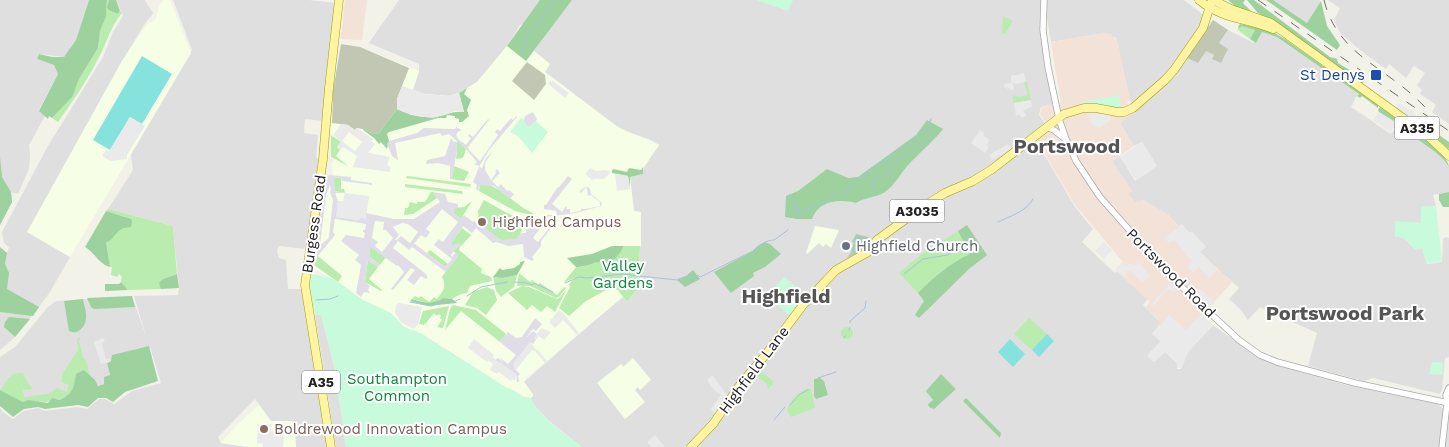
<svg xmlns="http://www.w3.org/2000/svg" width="1449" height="447" font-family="'Work Sans',sans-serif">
  <rect width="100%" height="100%" fill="#f2f2e9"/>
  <!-- residential -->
  <path fill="#e0dfdf" d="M 0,0 L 89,0 L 76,40 L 64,57 L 39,54 L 37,59 L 54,65 L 58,74 L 39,110 L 45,116 L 29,145 L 30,155 L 29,169 L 18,194 L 11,192 L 12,202 L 0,225 Z
    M 116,0 L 145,0 L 153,13 L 144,25 L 122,61 L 28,232 L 70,257 L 50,292 L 39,307 L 15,337 L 0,350 L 0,247 L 7,253 L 9,247 L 4,243 L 2,232 L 48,146 L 103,57 L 113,32 L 123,16 Z
    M 173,0 L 309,0 L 335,3 L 323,121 L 305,119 L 304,133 L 318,135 L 316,157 L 318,160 L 306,249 L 279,246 L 277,251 L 279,258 L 286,260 L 288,289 L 301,289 L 315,362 L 327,447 L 296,447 L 294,421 L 271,421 L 255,399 L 218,437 L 221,443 L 248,447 L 0,447 L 0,408 L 3,412 L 13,419 L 24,411 L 38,408 L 45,411 L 77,407 L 87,409 L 99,399 L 105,399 L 114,404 L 132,391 L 161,383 L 150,347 L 135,349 L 113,359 L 107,363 L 110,375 L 104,384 L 36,402 L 0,390 L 0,357 L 15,347 L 47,308 L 56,301 L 132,296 L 147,339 L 134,296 L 178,295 L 179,288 L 173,226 L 108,209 L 133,170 L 131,154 L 192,50 Z
    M 399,0 L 541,0 L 524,24 L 520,25 L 507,46 L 477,82 L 459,93 L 449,96 L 425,94 L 412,90 L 419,71 L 419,64 L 369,43 Z
    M 570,0 L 1042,0 L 1053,104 L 1041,107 L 1039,115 L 1046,124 L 1032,134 L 1075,207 L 1093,229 L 1082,242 L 1115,273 L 1122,268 L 1157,287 L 1143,305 L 1161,323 L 1152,334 L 1161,341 L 1147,356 L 1154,362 L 1165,352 L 1177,363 L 1177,369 L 1181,369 L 1188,352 L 1213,325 L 1250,352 L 1287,368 L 1342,384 L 1437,404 L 1443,408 L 1449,409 L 1449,447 L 582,447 L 548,420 L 534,405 L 531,398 L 533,396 L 532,394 L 524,382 L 623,296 L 627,302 L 641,245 L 641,212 L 633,211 L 630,177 L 642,170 L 659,145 L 650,140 L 621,129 L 545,72 L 550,64 L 534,51 Z
    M 1047,0 L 1184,0 L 1205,16 L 1196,33 L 1166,75 L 1133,104 L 1130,101 L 1116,38 L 1104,33 L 1051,42 L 1046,12 Z
    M 1273,0 L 1319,0 L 1321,1 L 1307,23 Z
    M 1328,0 L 1449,0 L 1449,124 L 1432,112 L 1436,105 L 1420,94 L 1422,90 L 1417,85 L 1425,73 L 1414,66 L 1406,78 L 1389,64 L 1386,69 L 1365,54 L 1340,33 L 1334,20 L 1340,8 Z
    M 1228,30 L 1254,43 L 1262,32 L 1277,37 L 1358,93 L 1351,107 L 1391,134 L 1398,124 L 1434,151 L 1444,160 L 1449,167 L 1449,192 L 1433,195 L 1436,206 L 1422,207 L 1421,223 L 1395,222 L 1405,239 L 1416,250 L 1422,248 L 1427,264 L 1442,262 L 1443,239 L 1446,237 L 1449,238 L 1449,357 L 1445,358 L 1442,390 L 1440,394 L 1373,378 L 1364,381 L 1308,366 L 1317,333 L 1260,307 L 1248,320 L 1240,309 L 1229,299 L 1239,288 L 1199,252 L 1205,246 L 1192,232 L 1190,233 L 1179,226 L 1168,216 L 1139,202 L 1135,202 L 1128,194 L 1112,161 L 1120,156 L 1135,181 L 1157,166 L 1142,142 L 1134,146 L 1120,123 L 1165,85 L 1187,58 L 1198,63 L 1205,50 L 1214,55 L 1212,59 L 1221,63 L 1219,43 Z
    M 321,314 L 335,369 L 346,447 L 336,447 L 315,315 Z"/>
  <!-- commercial -->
  <path fill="#f3e2d8" d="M 345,0 L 367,0 L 362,40 L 341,39 Z
    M 1104,33 L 1111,34 L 1118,43 L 1130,101 L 1127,101 L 1128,104 L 1131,103 L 1133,113 L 1120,123 L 1134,146 L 1112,161 L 1132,191 L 1129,194 L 1135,202 L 1138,200 L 1139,202 L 1142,199 L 1169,215 L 1178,226 L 1182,224 L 1190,233 L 1192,232 L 1206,247 L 1200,252 L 1232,282 L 1202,315 L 1213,325 L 1188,352 L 1181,368 L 1177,368 L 1177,362 L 1165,351 L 1154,362 L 1148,356 L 1161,342 L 1153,334 L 1160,325 L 1158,319 L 1145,308 L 1150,302 L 1115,270 L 1123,262 L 1075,205 L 1033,134 L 1047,124 L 1040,114 L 1042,107 L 1061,102 L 1051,42 Z"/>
  <!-- education -->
  <path fill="#f6ffe5" d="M 164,0 L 170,0 L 191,53 L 70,257 L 27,232 L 122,61 L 149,22 L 151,23 L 156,19 L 159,6 Z
    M 341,44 L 360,47 L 419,71 L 413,90 L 425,94 L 449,96 L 459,93 L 477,82 L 507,46 L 526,61 L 534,51 L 550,64 L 545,72 L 616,126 L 630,133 L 650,140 L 659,145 L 642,170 L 643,174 L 630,177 L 634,211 L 641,212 L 641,246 L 640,247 L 638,288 L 627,302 L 623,297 L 527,377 L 524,382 L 533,394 L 533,396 L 531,398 L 524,397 L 516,391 L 507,388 L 422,334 L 404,327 L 391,313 L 363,300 L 338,282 L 312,268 L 316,261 L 320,246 L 325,198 L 328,186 L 333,177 L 332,163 L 334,159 L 331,157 L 331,135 L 333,91 Z
    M 815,226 L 839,230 L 831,248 L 826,244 L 823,247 L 819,243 L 807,254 L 806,253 Z
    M 633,358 L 651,380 L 640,390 L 638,387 L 635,390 L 645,402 L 625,419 L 597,383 L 621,364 L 623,367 Z
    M 259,405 L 271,421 L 294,421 L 296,447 L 248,447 L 221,443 L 236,426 Z"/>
  <!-- construction -->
  <path fill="#c1c7b3" d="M 1213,20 L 1228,30 L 1219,43 L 1228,49 L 1221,63 L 1212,59 L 1214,55 L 1206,51 L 1198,63 L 1187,58 Z
    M 341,44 L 360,47 L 409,68 L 397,99 L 397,109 L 379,133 L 373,134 L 363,129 L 357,128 L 355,130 L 348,125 L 332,123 L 333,91 Z
    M 527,62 L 545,75 L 546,84 L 534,100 L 512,81 Z"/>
  <!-- grass -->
  <path fill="#b9ecae" d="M 107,0 L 109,0 L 107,7 L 118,14 L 120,11 L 122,13 C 110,27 107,43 98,59 C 87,81 72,102 58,122 L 52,118 L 71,97 L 79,79 L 98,48 L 100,31 L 106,17 Z
    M 1003,16 L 1013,21 L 1005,34 L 1002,33 Z
    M 1241,26 L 1255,30 L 1250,39 L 1238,30 L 1238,27 Z
    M 1024,82 L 1027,82 L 1031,100 L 1014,103 L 1012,95 L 1019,97 L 1028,95 Z
    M 331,135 L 341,142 L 337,147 L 340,150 L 336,156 L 348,166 L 331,157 Z
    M 457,140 L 466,149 L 463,158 L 456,159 L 457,150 Z
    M 454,166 L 469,172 L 464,181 L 452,179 Z
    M 407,176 L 471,184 L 470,187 L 406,178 Z
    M 333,177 L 341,178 L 341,189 L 344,189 L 345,193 L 335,191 Z
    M 405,184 L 462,191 L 463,194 L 405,187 Z
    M 485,184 C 504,188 515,206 533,213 L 534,216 L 515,211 L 479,191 L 480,185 Z
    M 431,192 L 433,192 L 437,198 L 413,214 L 404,215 L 405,208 L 408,208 L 410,202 L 417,204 L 417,202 L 425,202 Z
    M 484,200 L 507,213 L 523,220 C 524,232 517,245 502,240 C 494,238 486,228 479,223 L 478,211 Z
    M 472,201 L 461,219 L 453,213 L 454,208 L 464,207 Z
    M 108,209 L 173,226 L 177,274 L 163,279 L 161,289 L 128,290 L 121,282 L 122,277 L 119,274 L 117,277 L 111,275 L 112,267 L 110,267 L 105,245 L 115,233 L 123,227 L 125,217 L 106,211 Z
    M 462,228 L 471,235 L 462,245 L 451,246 L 452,241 Z
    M 958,231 L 970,254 C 950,263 934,277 918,293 L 899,273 L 923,253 Z
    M 370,246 L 386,257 L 380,265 L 369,256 Z
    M 459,246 L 460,247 L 459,250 L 482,269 L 481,273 L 491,277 L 492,281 L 470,286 L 467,293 L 461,294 L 452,299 L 443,298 L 434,303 L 428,303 L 412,299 L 415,296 L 419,298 L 421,296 L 429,302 L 434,297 L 437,299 C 443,291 447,287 442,277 L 458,255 L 453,251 Z
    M 624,246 L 640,246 L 638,288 L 627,302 L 618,290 L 606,290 L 586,301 L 569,316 L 559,308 L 570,287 L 569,284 L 575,278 L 564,282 L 576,267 C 585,268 585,265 592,263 C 609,259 614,264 624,246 Z
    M 430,250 L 448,264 L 445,267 L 427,253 Z
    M 318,256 L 342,276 L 338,282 L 314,265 Z
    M 368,260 L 378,267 L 369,279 L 382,290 L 381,291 L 365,282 Z
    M 519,273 L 530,282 L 532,280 L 538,285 L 540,283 L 557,295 L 564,287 L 566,288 L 559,297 L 556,298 L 530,286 L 517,286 Z
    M 517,275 L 514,287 L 501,297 L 496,291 L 493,277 L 503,278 Z
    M 522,286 L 529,287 L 557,299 L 559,298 L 567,289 L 555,312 L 547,306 L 541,312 L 532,305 L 527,310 L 508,293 Z
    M 487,287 L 494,290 L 497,300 L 486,315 L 477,308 L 465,305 L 473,292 Z
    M 453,305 L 476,310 L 506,334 L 500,342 L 461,311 L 445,330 L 450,309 Z
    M 449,306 L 443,328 L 437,327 L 442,320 L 440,318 L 441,316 L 439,314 L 437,316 L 434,313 L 426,323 L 428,328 L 425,323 L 424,325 L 419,324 L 423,311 Z
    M 1029,318 L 1047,334 L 1032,350 L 1014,334 Z
    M841 333a6 6 0 1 1 12 0a6 6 0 1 1-12 0Z
    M 80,337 L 81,339 L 79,340 L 83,358 L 85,358 L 90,376 L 84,370 L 75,376 C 75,389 72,394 60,400 L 57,399 C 42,406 36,398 23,402 L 0,390 C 7,382 9,371 23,373 L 26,380 L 33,389 L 23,390 L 24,397 L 48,394 L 57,388 L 67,392 L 69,385 L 61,382 L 63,373 L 78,350 L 77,339 Z
    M 760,370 L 773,381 L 773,384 L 768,389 L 767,384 L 755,374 Z
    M 807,388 L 811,389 L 815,408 L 791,417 L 787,410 C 790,400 798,393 807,388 Z"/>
  <!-- forest -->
  <path fill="#9dd29e" d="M 89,0 L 107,0 L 106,17 L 100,31 L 98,48 L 79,79 L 72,97 L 52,118 L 49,116 L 48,119 L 39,111 L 58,74 L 54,65 L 37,59 L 39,54 L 52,57 L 64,57 L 76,40 Z
    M 109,0 L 116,0 L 120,11 L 118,14 L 109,10 L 107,7 Z
    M 540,0 L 572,0 L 526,61 L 507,46 Z
    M 1228,0 L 1245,0 L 1243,3 L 1251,11 L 1237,8 Z
    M 1247,0 L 1254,0 L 1330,57 L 1337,59 L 1338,63 L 1361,77 L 1361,78 L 1364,81 L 1362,84 L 1278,24 L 1258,13 Z
    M 1266,0 L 1273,0 L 1307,23 L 1321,1 L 1327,26 L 1340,45 L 1337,50 Z
    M 1240,24 L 1271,31 L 1285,39 L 1378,105 L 1378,108 L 1362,96 L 1360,98 L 1357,96 L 1359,94 L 1277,37 L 1262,32 L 1256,43 L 1250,39 L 1255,30 L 1241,26 L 1240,28 L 1238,27 Z
    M 467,88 L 464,94 L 471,100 L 467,110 L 469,116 L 462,122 L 459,122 L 459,119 L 455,118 L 455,116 L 447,115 L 446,118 L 438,118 L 389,132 L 387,134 L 389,141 L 387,149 L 381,142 L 379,144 L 374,138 L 363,130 L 363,129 L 373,134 L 379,133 L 397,109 C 408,114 420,118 432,117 C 443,117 452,110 464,112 L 459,93 Z
    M 1380,107 C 1394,117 1449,152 1449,167 L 1444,160 L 1434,151 L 1379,112 L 1378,110 Z
    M 1416,119 L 1449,142 L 1449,149 L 1427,130 L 1414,121 Z
    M 927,120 L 943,129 C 933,142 921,151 910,163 C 902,171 895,185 885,192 C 875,198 866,197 856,203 C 839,199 819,200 812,219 L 797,219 L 785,217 L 786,196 L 798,191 L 827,169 L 848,178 L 858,177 L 916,135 Z
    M 0,156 L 2,177 L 11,192 L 12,202 L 0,225 Z
    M 643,167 L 643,174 L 630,177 L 630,188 L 628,176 L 612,173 L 612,171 L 613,169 L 627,172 L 629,168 L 641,170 Z
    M 1449,192 L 1449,207 L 1443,207 L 1439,200 L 1439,194 Z
    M 106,211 L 131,219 L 132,222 L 131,227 C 114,228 118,237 106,243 L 110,267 C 100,265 94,252 85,247 Z
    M 967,225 L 987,255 L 969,269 L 919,318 L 915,315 L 924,301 L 918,293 C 934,277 950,263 970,254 L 958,231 Z
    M 765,242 L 770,244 L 781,254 L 765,267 L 753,273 L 754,276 L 731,293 L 714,272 L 753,251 L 757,247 Z
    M 612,246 L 624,246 C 611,269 610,257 591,264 C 585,266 583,267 576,267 L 567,258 L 592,254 Z
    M 0,247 L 7,253 L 5,264 L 9,273 L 7,289 L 39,307 L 33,316 L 0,312 Z
    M 525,261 L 517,275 L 503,278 L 493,277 L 500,268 L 502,270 L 514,268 L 520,264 L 520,262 Z
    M 693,270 L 700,279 L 685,287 L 677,280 L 686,276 Z
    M 177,274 L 179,288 L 161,289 L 159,283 L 163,279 Z
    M 121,282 L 128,290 L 105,291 L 105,284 L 119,284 Z
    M 132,296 L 135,307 L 94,309 L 91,307 L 87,298 Z
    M 443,298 L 452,299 L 457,303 L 428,306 L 410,301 L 412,299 C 424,303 432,305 443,298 Z
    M 83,299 C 85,309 90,322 80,330 C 76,333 74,333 69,331 L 64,301 Z
    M 9,317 L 30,319 L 15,337 L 4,327 L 5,322 Z
    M 149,346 L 158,381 L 125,392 L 113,402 L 106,398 L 98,398 L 88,407 L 78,405 L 45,409 L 38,407 L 24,409 L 13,417 L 0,406 L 0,390 L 23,402 L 28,400 L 48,403 L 52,398 L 60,400 C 75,392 73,388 76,374 L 84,370 L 95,380 L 98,386 L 104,384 L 104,377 L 110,375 L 107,363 L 111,361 L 112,355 Z
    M 941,374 L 956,389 L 934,409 L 929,407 L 928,404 L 933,400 L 926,391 Z
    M 820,378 L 824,381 L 828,395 L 816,399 L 814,396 L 814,379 Z
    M 966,398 L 1001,433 L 1000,438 L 963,401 Z"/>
  <!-- cemetery -->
  <path fill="#a9ccba" d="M 856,234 L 868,237 L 870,243 L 868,247 L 847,258 L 852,251 L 851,250 L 854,243 L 852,242 Z"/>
  <!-- park -->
  <path fill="#c7fbdc" d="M 756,0 L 793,0 L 788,11 Z
    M 1119,95 L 1121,108 C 1109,109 1097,103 1084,103 L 1083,102 Z
    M 521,118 L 525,121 L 534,122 L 536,121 L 548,132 L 532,153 L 518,136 L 510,132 Z
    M 1436,206 L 1442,261 L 1427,263 L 1422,248 L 1416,250 L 1405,239 L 1395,236 L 1395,221 L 1421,223 L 1421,207 Z
    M 311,274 L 330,278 L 338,282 L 363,300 L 391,313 L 404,327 L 422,334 L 507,388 C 516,391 522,398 531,398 C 539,418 566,434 582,447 L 346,447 L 335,369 L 321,315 L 315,315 L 310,288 Z
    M 784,277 L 806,295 L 789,315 L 767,296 Z
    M 1432,362 L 1443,363 L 1442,375 L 1429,374 Z"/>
  <!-- pitch -->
  <path fill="#86e2dc" d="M 142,56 L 172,74 L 142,124 L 130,117 L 110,150 L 93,140 Z
    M 1047,334 L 1054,341 L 1039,357 L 1032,350 Z
    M 1010,339 L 1025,354 L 1013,367 L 998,352 Z"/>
  <!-- parking -->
  <path fill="#eaeaea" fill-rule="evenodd" d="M 1024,73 L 1026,82 L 1015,84 L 1013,82 L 1014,90 L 1010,90 L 1009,87 L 1008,89 L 1004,87 L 1004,84 L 1011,83 L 1011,76 Z
    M 550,81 L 552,82 L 553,81 L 569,93 L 565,98 L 548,84 Z
    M 402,86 L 425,94 L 449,96 L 459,93 L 464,112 L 456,111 L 433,118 L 411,115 L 397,109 L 397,99 Z
    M 1031,100 L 1032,106 L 1023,111 L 1026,115 L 1022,118 L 1019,114 L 1016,116 L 1014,103 Z
    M 1399,103 L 1416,114 L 1412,120 L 1395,108 Z
    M 1379,112 L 1397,123 L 1391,132 L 1373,120 Z
    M 1087,113 L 1107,114 L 1111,116 L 1111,120 L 1098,129 L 1097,126 L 1094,127 Z
    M 130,117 L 145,126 L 127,155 L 127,159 L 111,161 L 102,156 L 106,150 L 109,151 Z
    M 341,124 L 348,125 L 354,130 L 357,128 L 373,139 L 371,141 L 375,144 L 368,153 L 390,157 L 387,165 L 390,167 L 390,172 L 353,167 L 357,156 L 343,147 L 340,150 L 337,147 L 341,142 L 333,135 ZM 349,132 L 362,142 L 355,151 L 342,141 Z
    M 980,130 L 984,133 L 983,135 L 990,140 L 986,145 L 989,147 L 985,153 L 971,143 Z
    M 1142,142 L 1157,166 L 1136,180 L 1120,157 Z
    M 1008,144 L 1011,149 L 992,160 L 989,155 Z
    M 590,168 L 596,171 L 604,170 L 610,171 L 610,173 L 604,179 L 594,179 L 592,180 L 585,174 Z
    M 615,174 L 628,176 L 630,189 L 617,191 Z
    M 345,193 L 369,196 L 366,219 L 360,220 L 336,217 L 338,201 L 343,201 Z
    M 1182,224 L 1190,233 L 1192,232 L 1206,247 L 1200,252 L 1218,269 L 1210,277 L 1206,275 L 1199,267 L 1193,273 L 1187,266 L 1192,261 L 1174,240 L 1169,243 L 1164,239 Z
    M 1104,242 L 1112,250 L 1104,259 L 1095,251 Z
    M 1139,262 L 1150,276 L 1143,283 L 1129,270 L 1123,276 L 1116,270 L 1123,263 L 1126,266 L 1130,263 L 1134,266 Z
    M 1169,285 L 1172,285 L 1177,290 L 1173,292 L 1170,290 L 1166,291 L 1153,307 L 1153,302 Z
    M 1199,288 L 1215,302 L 1209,308 L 1194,294 Z
    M 399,303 L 422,307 L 418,325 L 413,329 L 401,322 L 395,313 L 396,305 Z
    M 559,310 L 565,315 L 579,333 L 577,335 L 563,320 L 555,328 L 549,322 Z
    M 1201,314 L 1213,325 L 1188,352 L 1181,368 L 1177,368 L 1177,362 L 1165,351 L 1154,362 L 1148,356 L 1161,342 L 1153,334 L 1169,315 L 1186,330 Z
    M 541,328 L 551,332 L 544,340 L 539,336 L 536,340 L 534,338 Z
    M 103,338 L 105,341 L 102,343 L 106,359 L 109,359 L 110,362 L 101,364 L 94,342 Z
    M 474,339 L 494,355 L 493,357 L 498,363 L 500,361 L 516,374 L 515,381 L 512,379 L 511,381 L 499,372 L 497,374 L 490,370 L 493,364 L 489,360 L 487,362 L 468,348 Z
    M 530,342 L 536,350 L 537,349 L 547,361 L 545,363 L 535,351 L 532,350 L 516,370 L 513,364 Z
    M 712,375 L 728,396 L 716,415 L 711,409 L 721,395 L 714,390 L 707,380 Z
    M 258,424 L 271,424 L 271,431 L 284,432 L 283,447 L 263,447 L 263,444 L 257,443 Z
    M 655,435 L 664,446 L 663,447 L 651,447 L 647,442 Z"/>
  <!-- plaza -->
  <path fill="#e0dde8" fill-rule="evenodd" d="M 533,112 L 537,119 L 536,121 L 532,123 L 531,126 L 527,126 L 524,120 L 525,116 Z
    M 516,116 L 517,117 L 489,150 L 479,167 L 482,168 L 486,158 L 493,151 L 485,163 L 485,170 L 491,180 L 496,173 L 495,171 L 497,169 L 500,173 L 492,181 L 498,187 L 501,184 L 507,191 L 509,190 L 514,194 L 510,199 L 494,186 L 480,185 L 478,191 L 476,189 L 477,185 L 473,182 L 479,167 L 478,165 L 474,165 L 477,162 L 466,149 L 449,134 L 442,136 L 440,133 L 395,143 L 398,160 L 392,156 L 387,144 L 389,141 L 417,133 L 424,128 L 455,129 L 456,127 L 462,130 L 458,132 L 456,135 L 458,139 L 466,145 L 471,138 L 468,136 L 469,134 L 473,137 L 488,119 L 489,120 L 468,147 L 469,150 L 480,161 L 498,135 L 495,132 L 497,129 L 500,131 L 511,118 L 513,120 Z
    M 451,138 L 454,142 L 457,142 L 457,150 L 452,179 L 450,179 L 450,166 L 438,163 L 426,164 L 427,160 L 445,156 Z
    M 329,175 L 351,177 L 351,180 L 372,183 L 372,185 L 366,184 L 342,181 L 341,178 L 334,177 L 335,191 L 345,193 L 335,193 L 338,201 L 336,217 L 359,220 L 360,218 L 366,219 L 366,213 L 394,219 L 414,219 L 440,202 L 433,192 L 445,194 L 448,202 L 458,204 L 458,208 L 453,210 L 454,214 L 461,219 L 464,215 L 473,222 L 474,221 L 479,223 L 501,240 L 515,239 L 522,233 L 526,233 L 527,224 L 533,224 L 533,221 L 536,223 L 546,223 L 551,225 L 556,221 L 556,226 L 552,227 L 541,241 L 541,246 L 532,257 L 534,259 L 532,261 L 524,257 L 523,244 L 509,246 L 496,242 L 493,243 L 476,228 L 472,233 L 463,226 L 452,241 L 452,246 L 458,243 L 462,245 L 460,247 L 457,247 L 451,255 L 452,257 L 455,253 L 459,255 L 446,272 L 412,247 L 409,250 L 398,241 L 393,248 L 427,275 L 427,278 L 426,279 L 421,276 L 414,285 L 407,280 L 415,270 L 411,268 L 393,290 L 391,289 L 404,272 L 398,265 L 397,266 L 370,247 L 369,256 L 380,265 L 378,267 L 368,260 L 365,282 L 370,286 L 368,290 L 370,293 L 364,292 L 361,297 L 356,293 L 361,265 L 355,260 L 359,255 L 341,241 L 346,235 L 364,238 L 365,233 L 363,232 L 363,230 L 365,230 L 366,224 L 335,219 L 333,232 L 335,235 L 318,256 L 311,274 L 309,273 L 316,234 L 323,179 ZM 330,185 L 331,190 L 330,192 L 333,200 L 329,236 L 328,239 L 320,245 L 326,195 ZM 442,209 L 458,222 L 443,242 L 438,239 L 437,242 L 436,242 L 434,245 L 452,259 L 445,267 L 415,244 L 413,245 L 421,235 L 426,238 L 430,232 L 426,229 ZM 375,221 L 384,222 L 383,230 L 386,230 L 393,238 L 382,252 L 375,246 L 378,242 L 372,238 ZM 402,223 L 408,224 L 418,232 L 410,243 L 401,236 L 397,240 L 395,240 L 399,235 L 393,227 ZM 544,224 L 550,227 L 538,242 L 533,238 L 541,227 L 535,228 L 535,226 Z
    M 568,176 L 572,179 L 552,204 L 562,212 L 566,206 L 567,209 L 570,209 L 570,213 L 580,211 L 582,208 L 582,209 L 586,209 L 600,206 L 600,202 L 591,195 L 588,196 L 587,188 L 584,189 L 581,193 L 579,192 L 583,188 L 588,187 L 590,189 L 591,194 L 602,203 L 601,206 L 576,213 L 546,217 L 545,215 L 557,215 L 556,211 L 544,209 L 544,205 L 546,205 L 557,188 L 559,187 Z
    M 535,318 L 542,324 L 536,331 L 533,329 L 525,339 L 533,331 L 537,334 L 534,338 L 536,340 L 533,344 L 530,342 L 513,364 L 515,369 L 520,374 L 518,376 L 519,382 L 517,382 L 516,374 L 500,362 L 499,363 L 495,360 L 498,358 L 504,363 L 499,357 L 508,364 L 516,355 L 500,342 L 508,332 L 516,338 L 522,337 Z"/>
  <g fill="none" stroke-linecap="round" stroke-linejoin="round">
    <!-- stream -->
    <path stroke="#a8c2e0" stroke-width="1" d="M 521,55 L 527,38 L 555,0
      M 929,128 L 937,135
      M 865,177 L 868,181 L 889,174 L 888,166 L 913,151 L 930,137 L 925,131
      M 871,181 L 874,186 L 874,194
      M 787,197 L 795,201 L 798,210
      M 843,198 L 851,184 L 919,137 L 928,127 L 931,119
      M 789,208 L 796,208 L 798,210
      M 796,218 L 798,211 C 812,212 824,202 835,195 L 839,197
      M 998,222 C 1010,216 1026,212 1033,199
      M 904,274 L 923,259 L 948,255 L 974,237
      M 514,282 L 527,283 L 532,285 L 534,283 L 553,292
      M 565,283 L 579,277 L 587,278 L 622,274 L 677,280 L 686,276 L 689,279 L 698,275 L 700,277 L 753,251 C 758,245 767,240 774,240 L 788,230
      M 467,296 L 481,287 L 507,282
      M 316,300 L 330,299 L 338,296
      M 410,302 L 431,306 L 444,302 L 456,301 L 460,299
      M 850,323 L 850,321 L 865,308 L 866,301
      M 849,330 L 850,327
      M 844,338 L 845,336
      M 818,378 L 836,372
      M 790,405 L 800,394 L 808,390
      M 774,420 L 785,407"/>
    <defs>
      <path id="tertiary" d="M 1044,0 L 1043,30 L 1048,67 L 1059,119 L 1066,139 L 1076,161 L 1100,197 L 1170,276 L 1239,340 L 1260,355 L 1277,362 L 1355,383 L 1449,403
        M 1048,128 L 1054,130 L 1064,138
        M 1442,447 L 1447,403 L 1446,395 L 1449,388"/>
      <path id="primary" d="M 1199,0 C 1222,19 1246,18 1273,29
        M 1213,0 L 1231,9 L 1271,23 L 1428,136 L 1449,156
        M 331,447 L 305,285 L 323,159 L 329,88 L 339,0
        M 691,447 L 713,424 L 740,385 L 767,353 L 803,305 L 836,270 L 868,252 L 877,240 L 921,208 L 945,193 L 973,181 L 991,170 L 1064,114 L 1084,108 L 1096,108 L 1117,112 L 1124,112 L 1133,108 L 1165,80 L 1174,70 L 1203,28 L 1212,0"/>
    </defs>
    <!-- tertiary casing -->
    <use href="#tertiary" stroke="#a9a9a9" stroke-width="7"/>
    <!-- primary casing -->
    <use href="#primary" stroke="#a09f00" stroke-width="9"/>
    <!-- tertiary -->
    <use href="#tertiary" stroke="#fff" stroke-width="5.5"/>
    <!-- primary -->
    <use href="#primary" stroke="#fef4a2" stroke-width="8"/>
    <!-- rail -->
    <path stroke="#707070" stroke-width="1" stroke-dasharray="10 10" stroke-linecap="butt" d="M 1258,0 L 1449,131
      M 1324,0 C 1335,44 1366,59 1399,84 C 1410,92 1420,102 1430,112"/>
  </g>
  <!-- markers -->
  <rect fill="#1a4fb4" stroke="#fff" stroke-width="2" x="1370" y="69" width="12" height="12" rx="2.5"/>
  <g fill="#8d6e63" stroke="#fff" stroke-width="2">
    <circle cx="482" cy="222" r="5"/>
    <circle cx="264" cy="429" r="5"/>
  </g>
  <circle fill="#6b7280" stroke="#fff" stroke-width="2" cx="846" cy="246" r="5"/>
  <g text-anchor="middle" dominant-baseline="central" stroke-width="4" stroke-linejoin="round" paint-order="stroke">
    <!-- shield labels -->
    <g fill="#fff" stroke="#646464" stroke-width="1">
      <rect x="1394.5" y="116.5" width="45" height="23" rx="4"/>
      <rect x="889.5" y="199.5" width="55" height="23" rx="4"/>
      <rect x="302" y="370.5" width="38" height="23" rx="4"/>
    </g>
    <g font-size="14" font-weight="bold" fill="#222">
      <text x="1417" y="128">A335</text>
      <text x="917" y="211">A3035</text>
      <text x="321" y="382">A35</text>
    </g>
    <!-- transit labels -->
    <g font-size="15" fill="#164399" stroke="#fff" text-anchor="end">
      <text x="1365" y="75">St Denys</text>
    </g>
    <!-- education labels -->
    <g font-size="15" fill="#785e54" stroke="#fff" text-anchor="start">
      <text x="492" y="222">Highfield Campus</text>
      <text x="274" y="429">Boldrewood Innovation Campus</text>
    </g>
    <!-- street labels -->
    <g font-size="15" fill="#222" stroke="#fff">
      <text transform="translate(314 224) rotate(-82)">Burgess Road</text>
      <text transform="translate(1171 273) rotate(45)">Portswood Road</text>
      <text transform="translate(754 370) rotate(-53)">Highfield Lane</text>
    </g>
    <!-- worship labels -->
    <g font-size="15" fill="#5b616d" stroke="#fff" text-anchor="start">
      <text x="856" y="246">Highfield Church</text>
    </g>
    <!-- park labels -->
    <g font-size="15" fill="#09873c" stroke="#fff">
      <text x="623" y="266">Valley<tspan x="623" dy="17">Gardens</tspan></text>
      <text x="397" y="379">Southampton<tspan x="397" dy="17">Common</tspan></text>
    </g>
    <!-- district labels -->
    <g font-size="20" font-weight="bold" fill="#555" stroke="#fff">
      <text x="1067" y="146">Portswood</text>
      <text x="786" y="296">Highfield</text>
      <text x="1345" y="313">Portswood Park</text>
    </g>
  </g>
</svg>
